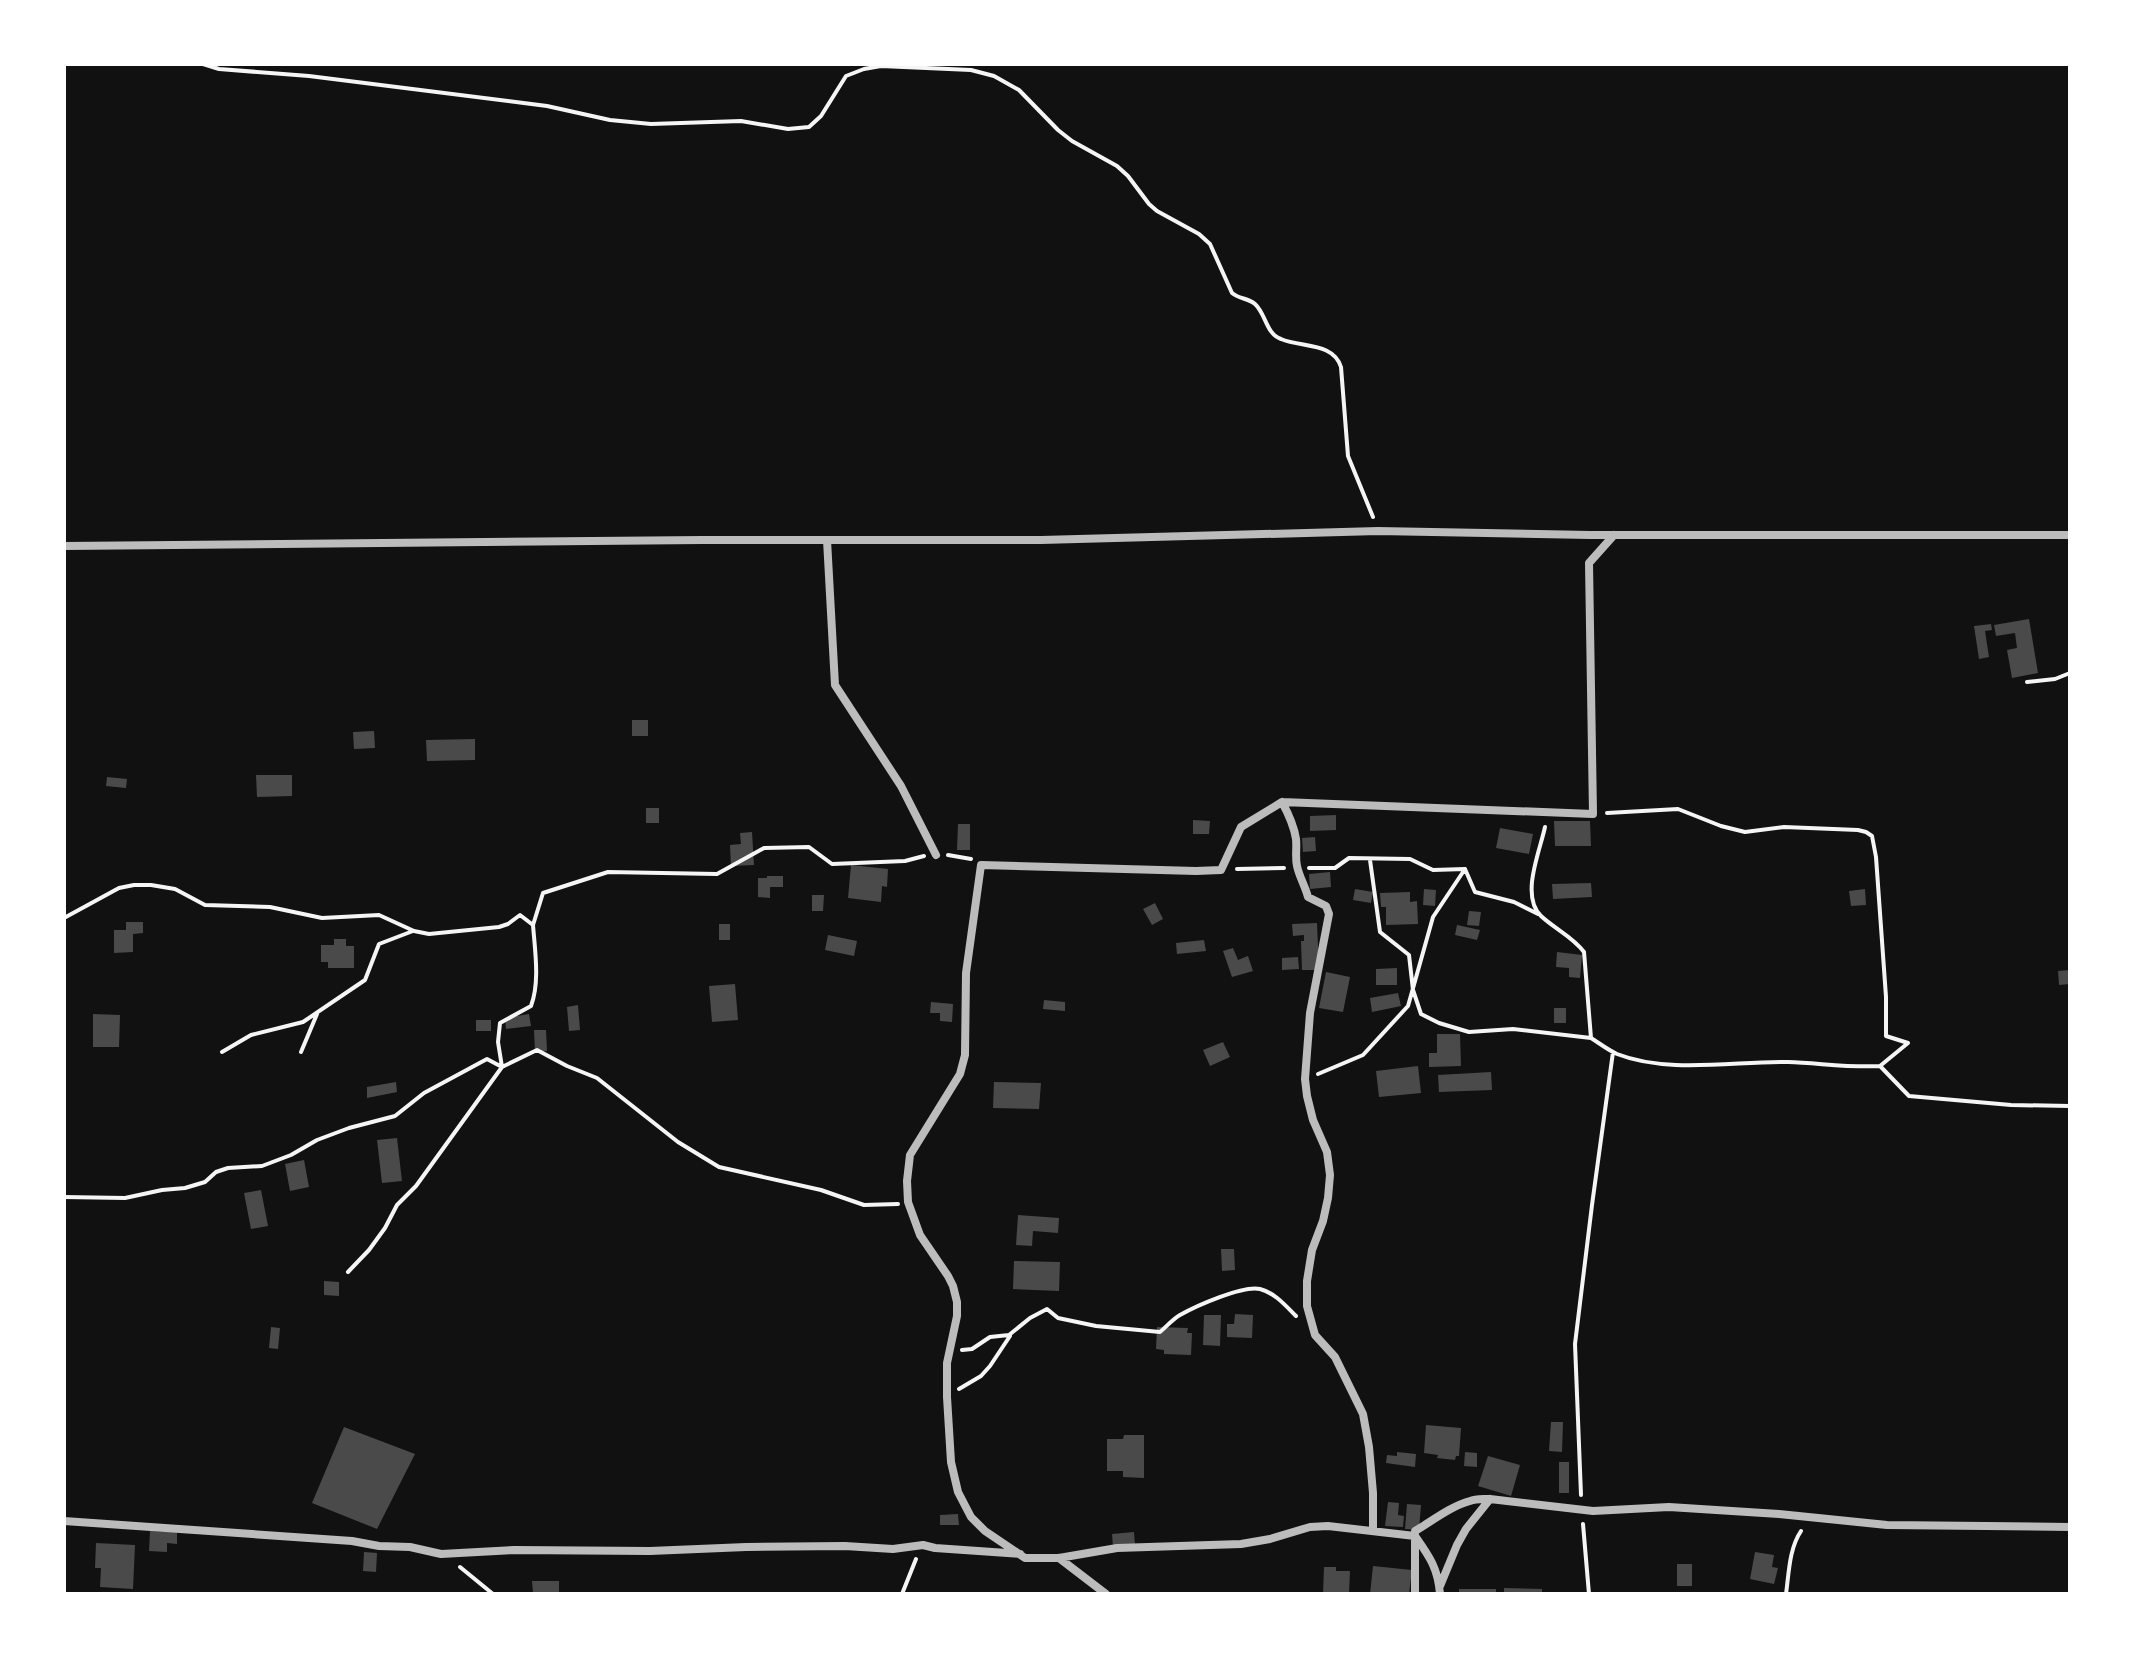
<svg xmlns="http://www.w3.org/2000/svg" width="2134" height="1658" font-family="'Libre Baskerville',serif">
  <rect width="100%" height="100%" fill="#111"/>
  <!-- building -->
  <path fill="#4a4a4a" d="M 2029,619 L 2038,673 L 2012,678 L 2007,650 L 2017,648 L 2015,633 L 1996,636 L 1994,625 Z
    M 1991,624 L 1992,630 L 1985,631 L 1989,657 L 1979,659 L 1974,626 Z
    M 632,720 L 648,720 L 648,736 L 632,736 Z
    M 374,731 L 375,748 L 354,749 L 353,732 Z
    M 475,739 L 475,760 L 427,761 L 426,740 Z
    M 256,775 L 292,775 L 292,796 L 257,797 Z
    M 107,777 L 127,779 L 126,788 L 106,786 Z
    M 646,808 L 659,808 L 659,823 L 646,823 Z
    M 1336,815 L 1336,830 L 1310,831 L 1310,816 Z
    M 1193,820 L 1210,821 L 1209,834 L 1193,834 Z
    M 1554,821 L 1590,821 L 1591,846 L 1555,846 Z
    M 958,824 L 970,824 L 970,850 L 957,850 Z
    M 1500,828 L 1533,834 L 1529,854 L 1496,848 Z
    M 752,832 L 754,865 L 731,866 L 730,845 L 741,844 L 740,833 Z
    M 1315,837 L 1316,851 L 1303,852 L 1302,838 Z
    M 851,865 L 888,869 L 887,887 L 882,886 L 881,902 L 848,898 Z
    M 1330,872 L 1331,887 L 1310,889 L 1309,874 Z
    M 767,876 L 783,876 L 783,887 L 770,887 L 770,898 L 758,897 L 758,878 L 767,878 Z
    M 1591,883 L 1592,897 L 1553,899 L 1552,884 Z
    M 1355,889 L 1373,892 L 1371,903 L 1353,900 Z
    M 1424,889 L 1436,890 L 1435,906 L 1423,905 Z
    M 1865,889 L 1866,905 L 1851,906 L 1849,891 Z
    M 1410,892 L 1410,902 L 1417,901 L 1418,924 L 1386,925 L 1386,907 L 1381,907 L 1380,893 Z
    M 812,895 L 824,895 L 823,911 L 812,911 Z
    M 1155,903 L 1163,919 L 1152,925 L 1143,909 Z
    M 1469,911 L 1481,912 L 1479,926 L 1467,925 Z
    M 126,922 L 143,922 L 143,933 L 133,934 L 133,952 L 114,953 L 114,930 L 126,930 Z
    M 1317,923 L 1319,970 L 1302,970 L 1301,941 L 1304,941 L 1304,935 L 1293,936 L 1292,924 Z
    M 719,924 L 730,924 L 730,940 L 719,940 Z
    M 1457,925 L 1480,930 L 1477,940 L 1455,935 Z
    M 828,935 L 857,941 L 854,956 L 825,950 Z
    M 334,939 L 346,939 L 346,946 L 354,946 L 354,968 L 328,968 L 328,962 L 321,962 L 321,945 L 334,945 Z
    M 1204,940 L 1206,951 L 1177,954 L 1176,943 Z
    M 1233,948 L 1238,960 L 1248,956 L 1253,971 L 1232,977 L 1223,951 Z
    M 1557,952 L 1582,955 L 1580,978 L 1569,977 L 1569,968 L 1556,967 Z
    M 1298,957 L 1299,969 L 1282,970 L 1282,958 Z
    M 1397,968 L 1397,985 L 1376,985 L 1376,969 Z
    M 2070,970 L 2070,984 L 2059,985 L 2058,971 Z
    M 1326,972 L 1350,977 L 1343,1012 L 1319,1008 Z
    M 735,984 L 738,1020 L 712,1022 L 709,986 Z
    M 1398,993 L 1401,1006 L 1372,1012 L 1370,998 Z
    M 1044,1000 L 1065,1002 L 1065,1011 L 1043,1009 Z
    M 931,1002 L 953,1004 L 952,1022 L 940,1021 L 940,1013 L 930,1013 Z
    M 578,1005 L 580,1030 L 569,1031 L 567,1007 Z
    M 1554,1008 L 1566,1008 L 1566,1023 L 1554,1023 Z
    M 93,1014 L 120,1015 L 119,1047 L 93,1047 Z
    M 529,1014 L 531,1026 L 506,1029 L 505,1018 Z
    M 476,1020 L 491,1020 L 491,1031 L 476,1031 Z
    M 534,1030 L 546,1030 L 547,1051 L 535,1052 Z
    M 1437,1034 L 1460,1034 L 1461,1066 L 1429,1067 L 1429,1053 L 1437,1053 Z
    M 1223,1042 L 1230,1057 L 1210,1066 L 1203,1050 Z
    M 1418,1066 L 1421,1093 L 1379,1097 L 1376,1071 Z
    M 1491,1072 L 1492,1090 L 1439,1092 L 1438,1075 Z
    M 396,1082 L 397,1092 L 367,1098 L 367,1087 Z
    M 994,1082 L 1041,1083 L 1039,1109 L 993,1108 Z
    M 397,1138 L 402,1181 L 382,1183 L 377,1140 Z
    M 304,1160 L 309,1187 L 290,1191 L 285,1164 Z
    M 261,1190 L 268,1226 L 251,1229 L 244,1193 Z
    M 1018,1215 L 1059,1218 L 1058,1233 L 1033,1231 L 1032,1246 L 1016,1245 Z
    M 1221,1249 L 1234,1249 L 1235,1270 L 1222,1271 Z
    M 1014,1261 L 1060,1262 L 1059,1291 L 1013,1289 Z
    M 324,1281 L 339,1282 L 339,1296 L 324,1295 Z
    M 1235,1314 L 1253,1315 L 1252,1338 L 1227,1337 L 1227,1324 L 1234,1324 Z
    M 1204,1315 L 1221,1315 L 1220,1346 L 1203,1345 Z
    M 271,1327 L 280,1328 L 278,1349 L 269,1348 Z
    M 1157,1327 L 1188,1328 L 1187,1333 L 1192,1333 L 1191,1355 L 1164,1354 L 1164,1350 L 1156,1349 Z
    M 1551,1422 L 1563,1422 L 1562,1452 L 1549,1451 Z
    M 1426,1425 L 1461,1428 L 1459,1456 L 1456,1456 L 1455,1460 L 1437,1458 L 1438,1455 L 1424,1453 Z
    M 344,1427 L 415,1454 L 377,1529 L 312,1503 Z
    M 1124,1435 L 1144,1435 L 1144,1478 L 1123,1477 L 1123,1471 L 1107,1471 L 1107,1439 L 1123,1439 Z
    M 1397,1452 L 1416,1454 L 1415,1467 L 1386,1463 L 1387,1455 L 1397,1456 Z
    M 1465,1452 L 1477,1453 L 1477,1467 L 1464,1466 Z
    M 1488,1456 L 1520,1465 L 1511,1496 L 1478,1486 Z
    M 1559,1462 L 1569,1462 L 1569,1493 L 1559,1493 Z
    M 1388,1502 L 1399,1503 L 1398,1515 L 1404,1516 L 1403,1527 L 1385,1526 Z
    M 1407,1504 L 1421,1505 L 1419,1530 L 1405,1529 Z
    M 958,1514 L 959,1525 L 940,1525 L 940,1515 Z
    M 150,1531 L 177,1532 L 177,1544 L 167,1543 L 167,1552 L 149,1551 Z
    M 1134,1532 L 1135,1546 L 1113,1547 L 1112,1534 Z
    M 96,1543 L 135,1545 L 133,1589 L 100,1587 L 101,1568 L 95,1568 Z
    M 364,1552 L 377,1553 L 376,1572 L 363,1571 Z
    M 1755,1552 L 1774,1555 L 1772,1567 L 1778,1568 L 1774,1584 L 1750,1579 Z
    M 1677,1564 L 1692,1564 L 1692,1586 L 1677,1586 Z
    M 1373,1566 L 1412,1570 L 1409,1594 L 1370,1594 Z
    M 1324,1567 L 1336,1567 L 1336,1571 L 1350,1571 L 1349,1594 L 1323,1594 Z
    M 532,1581 L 559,1581 L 559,1594 L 533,1593 Z
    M 1504,1588 L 1542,1589 L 1542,1594 L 1504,1594 Z
    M 1459,1589 L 1496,1589 L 1496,1594 L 1459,1594 Z"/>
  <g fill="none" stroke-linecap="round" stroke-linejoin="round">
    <!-- path -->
    <path stroke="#f5f5f5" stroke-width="4" d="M 203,64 L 219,69 L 309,76 L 547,106 L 610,120 L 651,124 L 741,121 L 788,129 L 809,127 L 821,116 L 846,76 L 864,69 L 881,66 L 971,70 L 994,76 L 1019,90 L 1058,130 L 1072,141 L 1117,166 L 1128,176 L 1149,204 L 1157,211 L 1199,234 L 1210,244 L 1232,293 C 1239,299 1248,298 1255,304 C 1266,314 1266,334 1281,339 C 1302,348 1333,342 1341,367 L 1348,456 L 1373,517
      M 2027,682 L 2055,679 L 2070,673
      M 1607,813 L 1678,809 L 1721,826 L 1745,832 L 1784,827 L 1858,830 L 1866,832 L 1872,836 L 1876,857 L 1886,997 L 1886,1036 L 1908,1043 L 1880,1066
      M 1545,827 C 1540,851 1520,896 1541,916 C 1555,929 1573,937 1584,952 L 1591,1038 C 1599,1043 1608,1050 1617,1054 C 1668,1074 1735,1061 1788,1062 C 1819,1063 1850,1068 1880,1066 L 1909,1096 L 2011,1105 L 2070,1106
      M 948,855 L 971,859
      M 1370,860 L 1380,932 L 1409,955 L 1413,990 L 1421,1014 L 1439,1023 L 1469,1032 L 1513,1029 L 1591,1038
      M 1309,868 L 1335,868 L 1349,858 L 1410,859 L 1433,870 L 1465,869
      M 1237,869 L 1284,868
      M 1465,869 L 1475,892 L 1514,902 L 1538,914
      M 64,918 L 119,888 L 134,885 L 151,885 L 175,889 L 205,905 L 270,907 L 322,918 L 379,915 L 414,931 L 429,934 L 499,927 L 508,924 L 520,915 L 533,925 L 543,893 L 608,872 L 717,874 L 764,848 L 809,847 L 832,864 L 905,861 L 924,856
      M 222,1052 L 251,1035 L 303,1022 L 365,980 L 379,944 L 413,931
      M 301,1052 L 317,1014
      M 1318,1074 L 1363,1055 L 1408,1006 L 1433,917 L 1465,869
      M 64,1197 L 125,1198 L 162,1190 L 185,1188 L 205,1182 L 216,1172 L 228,1168 L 262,1166 L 291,1155 L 317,1140 L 349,1128 L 395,1116 L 424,1093 L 487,1059 L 502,1067 L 498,1042 L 500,1023 L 531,1006 C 540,982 535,951 533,925
      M 348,1272 L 369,1250 L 385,1228 L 397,1205 L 416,1186 L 502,1067 L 537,1050 L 567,1066 L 597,1078 L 678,1142 L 719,1167 L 821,1190 L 864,1205 L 898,1204
      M 962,1350 L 972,1349 L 990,1337 L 1009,1335 L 1030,1318 L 1047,1309 L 1058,1318 L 1096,1326 L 1160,1332 C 1167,1326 1173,1319 1180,1315 C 1196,1306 1243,1285 1260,1289 C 1275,1293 1285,1305 1296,1316
      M 959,1389 L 981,1376 L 990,1366 L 1010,1336
      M 1581,1495 L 1575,1344 L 1592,1205 L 1613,1052
      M 1583,1524 L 1589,1594
      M 460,1567 L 493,1594
      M 902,1594 L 916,1559
      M 1786,1594 C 1789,1573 1789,1549 1801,1531"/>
    <!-- minor -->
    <path stroke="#bcbcbc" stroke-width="8" d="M 1614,535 L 1589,563 L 1593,814 L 1282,802 L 1241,827 L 1221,870 L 1196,871 L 981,865 L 966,973 L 965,1055 L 960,1074 L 910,1155 L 907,1181 L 908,1202 L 920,1235 L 948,1276 L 953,1286 L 957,1302 L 957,1316 L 947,1363 L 947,1397 L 951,1462 L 958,1492 L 971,1517 L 985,1531 L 1025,1558 L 1059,1558 L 1117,1548 L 1241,1544 L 1270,1539 L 1310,1527 L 1328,1526 L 1415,1536 L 1415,1531 C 1432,1521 1451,1506 1470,1501 C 1476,1498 1484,1499 1490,1499 L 1593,1511 L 1669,1507 L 1779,1514 L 1887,1525 L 2070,1527
      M 827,540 L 835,685 L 901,786 L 936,855
      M 64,546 L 703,540 L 1041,540 L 1378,531 L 1590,535 L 2070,535
      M 1282,802 C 1288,813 1294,826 1296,839 C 1297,848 1295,857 1297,866 C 1299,876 1305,886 1308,897 L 1326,906 L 1329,914 L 1310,1013 L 1305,1079 L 1307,1096 L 1313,1120 L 1327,1152 L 1330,1175 L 1328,1198 L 1323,1221 L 1312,1250 L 1307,1281 L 1307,1306 L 1315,1335 L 1335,1357 L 1363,1414 L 1369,1447 L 1373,1493 L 1373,1530
      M 64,1521 L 352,1541 L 379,1546 L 410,1547 L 441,1554 L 514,1550 L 650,1551 L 746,1547 L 845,1546 L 893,1549 L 923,1545 L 935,1548 L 1020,1554
      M 1415,1536 C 1429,1556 1438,1568 1440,1594
      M 1415,1536 L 1415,1594
      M 1059,1558 L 1106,1594
      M 1440,1586 L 1457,1545 L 1466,1529 L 1490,1499"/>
  </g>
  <!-- border -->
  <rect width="2134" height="1658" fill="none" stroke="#ffffff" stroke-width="132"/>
</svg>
